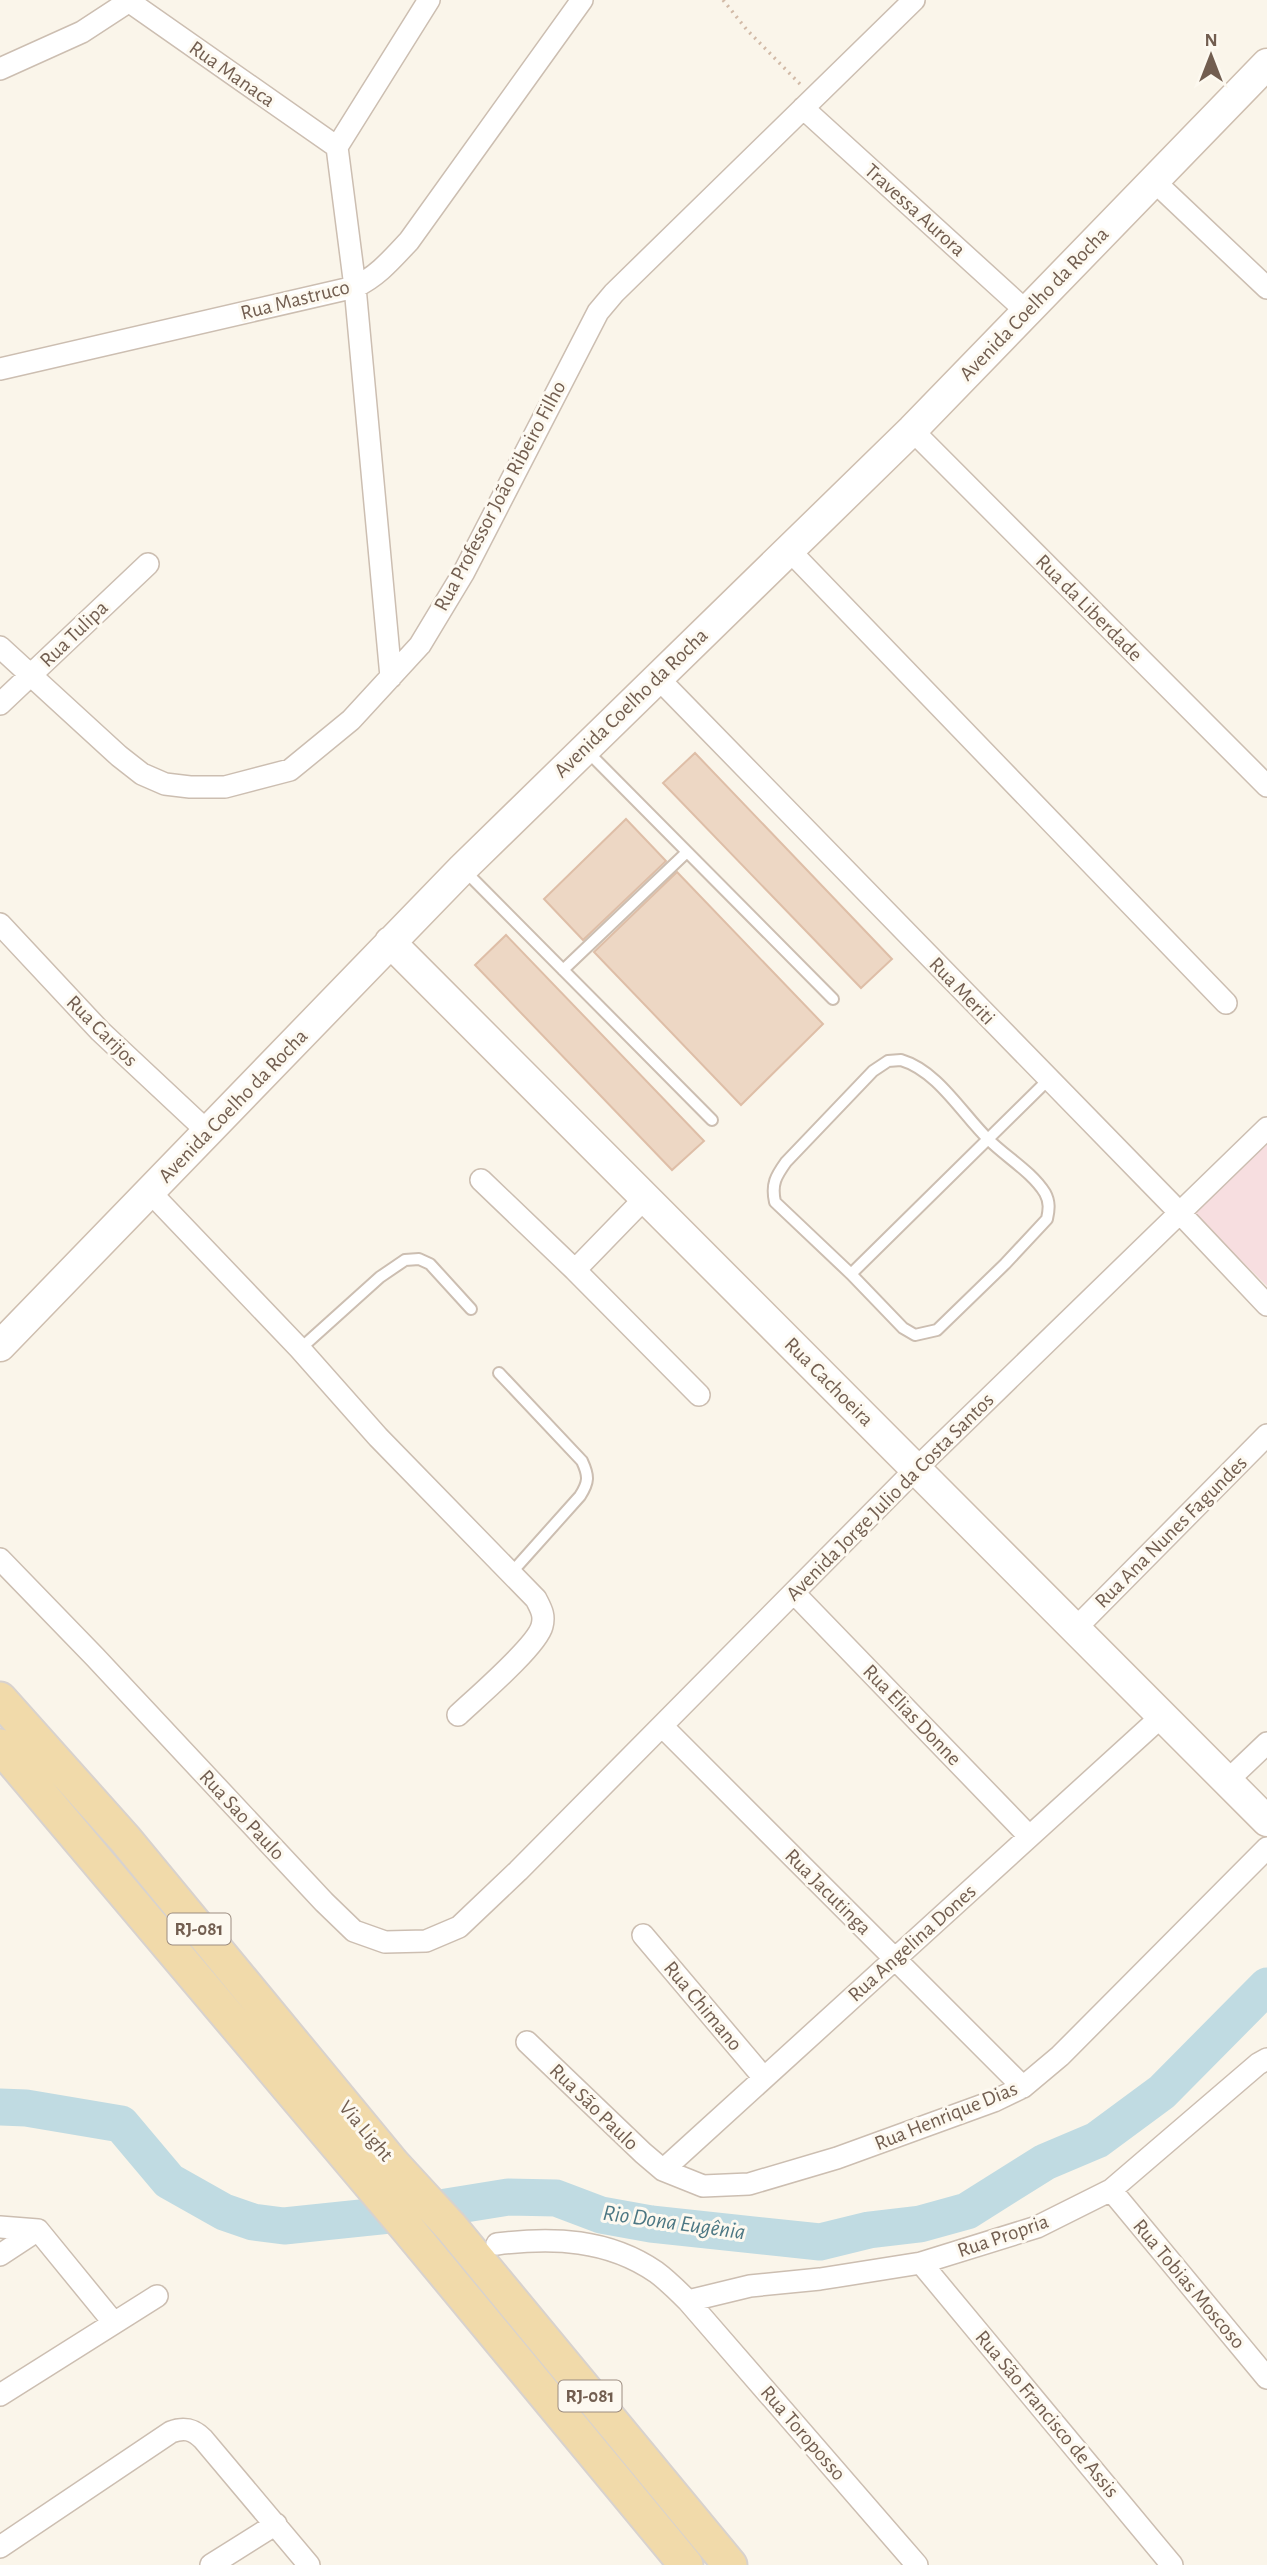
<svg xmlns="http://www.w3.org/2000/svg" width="1267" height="2565" font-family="'Alegreya Sans',sans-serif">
  <rect width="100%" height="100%" fill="#faf5ea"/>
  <!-- medical -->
  <path fill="#f7dee0" d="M 1267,1141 L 1267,1286 L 1191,1211 Z"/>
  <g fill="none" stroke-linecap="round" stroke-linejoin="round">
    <!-- stream -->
    <path stroke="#a7cad3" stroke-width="6" d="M 0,2097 L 26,2108"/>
    <!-- river -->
    <path stroke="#c0dbe2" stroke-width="37" d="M 0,2107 L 26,2108 L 121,2124 L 169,2181 L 224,2212 L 253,2222 L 284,2226 L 409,2213 L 508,2197 L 556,2198 L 601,2215 L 651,2224 L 820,2242 L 869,2230 L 920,2224 L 967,2211 L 1045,2162 L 1097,2140 L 1162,2092 L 1267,1986"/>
  </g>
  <!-- building -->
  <path fill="#edd7c4" stroke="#debea7" stroke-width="2" d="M 695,753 L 892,959 L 861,988 L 663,783 Z
    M 626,819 L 666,861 L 583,940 L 544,899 Z
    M 677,872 L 823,1024 L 741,1105 L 594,952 Z
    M 506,935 L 704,1141 L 672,1170 L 475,965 Z"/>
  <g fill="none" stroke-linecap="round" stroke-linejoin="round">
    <defs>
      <path id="lane" d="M 586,750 L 833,999
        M 465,871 L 712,1120
        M 563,970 L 687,852
        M 901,1060 C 938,1071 962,1114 989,1140 C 1006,1157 1032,1172 1045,1193 C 1050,1202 1049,1210 1047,1219 L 1005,1264 L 937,1330 L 915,1335 L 903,1328 L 851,1274 L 775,1202 C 771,1184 776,1176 786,1162 L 873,1071 L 888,1061 Z
        M 851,1274 L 1049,1079
        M 300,1349 L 380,1277 L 405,1260 L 419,1259 L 430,1264 L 471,1309
        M 499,1373 L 582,1461 C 589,1476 589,1482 580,1496 L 512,1572"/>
      <path id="street" d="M 127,0 L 337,147
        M 0,69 L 82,32 L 131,0
        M 803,108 L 1026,311
        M 337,147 L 355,287 L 391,677
        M 337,147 L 429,0
        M 1154,181 L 1267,288
        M 0,369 L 355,287 C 378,276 392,259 409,241 L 582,0
        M 912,430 L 1267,786
        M 790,551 L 1226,1003
        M 0,647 L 119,756 L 142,774 L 165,784 L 190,787 L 225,787 L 290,770 L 351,720 L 420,645 L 464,572 L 598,312 L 614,293 L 914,0
        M 657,677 L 1180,1213 L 1267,1305
        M 0,704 L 148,564
        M 0,924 L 100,1031 L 209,1133
        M 481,1180 L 575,1270
        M 150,1192 L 300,1349 L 378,1437 L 536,1599 C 541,1609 545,1615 542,1626 C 537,1646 476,1698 458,1715
        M 645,1198 L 575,1270 L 699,1395
        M 0,1559 L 95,1657 L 324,1902 L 354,1931 L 385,1942 L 426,1941 L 459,1927 L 518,1871 L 916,1469 L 1267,1128
        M 794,1593 L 1029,1836
        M 1075,1629 L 1267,1435
        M 663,1727 L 1023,2087
        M 1227,1781 L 1267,1743
        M 643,1935 L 764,2078
        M 527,2042 L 643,2153 L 663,2170 L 703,2186 L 749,2184 L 837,2158 L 994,2101 L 1023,2087 L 1060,2056 L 1267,1848
        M 663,2170 L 1162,1716
        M 1111,2190 L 1267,2378
        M 0,2227 L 38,2230 L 114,2323
        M 497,2244 C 553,2237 608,2239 656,2272 C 667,2280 678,2291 688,2301 L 917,2565
        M 0,2255 L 38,2230
        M 921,2263 L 1172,2565
        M 688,2301 L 750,2286 L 820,2279 L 921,2263 L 1037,2227 L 1111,2190 L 1258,2064 L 1267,2059
        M 0,2395 L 157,2296
        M 0,2547 L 171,2432 C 184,2427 193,2429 203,2439 L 309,2565
        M 211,2565 L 276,2524"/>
      <path id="secondary" d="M 390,942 L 1267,1821
        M 0,1346 L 463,868 L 912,430 L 1267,64"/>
      <path id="primary" d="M 0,1699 L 125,1839 L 393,2164 L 451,2227 L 730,2565
        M 0,1746 L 407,2228 L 686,2565"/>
    </defs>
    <!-- lane casing -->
    <use href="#lane" stroke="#ccbeb1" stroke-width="14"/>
    <!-- street casing -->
    <use href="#street" stroke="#ccbeb1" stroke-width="24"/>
    <!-- secondary casing -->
    <use href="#secondary" stroke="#cebeaf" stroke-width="33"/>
    <!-- primary casing -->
    <use href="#primary" stroke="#d8d2ce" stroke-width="37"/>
    <!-- path -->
    <path stroke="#d2baa7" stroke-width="3.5" stroke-dasharray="2 5" stroke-linecap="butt" d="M 723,0 L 747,30 L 800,84"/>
    <!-- lane -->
    <use href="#lane" stroke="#fff" stroke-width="10"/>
    <!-- street -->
    <use href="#street" stroke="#fff" stroke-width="21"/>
    <!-- secondary -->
    <use href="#secondary" stroke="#fff" stroke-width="30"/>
    <!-- primary -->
    <use href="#primary" stroke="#f1daaa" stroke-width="33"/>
  </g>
  <g text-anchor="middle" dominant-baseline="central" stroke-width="6" stroke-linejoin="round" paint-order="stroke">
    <!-- shield labels -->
    <g fill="#fdf9f0" stroke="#9c8c80" stroke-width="2">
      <rect x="167.5" y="1913.5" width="63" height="31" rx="5"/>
      <rect x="558.5" y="2380.5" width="63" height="31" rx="5"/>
    </g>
    <g font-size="19" font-weight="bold" fill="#725e50">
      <text x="199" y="1929">RJ-081</text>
      <text x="590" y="2396">RJ-081</text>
    </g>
    <!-- street labels -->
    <g font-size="21" fill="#725e50" stroke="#fdf9f0">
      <text transform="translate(232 74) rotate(35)">Rua Manaca</text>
      <text transform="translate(915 210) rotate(42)">Travessa Aurora</text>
      <text transform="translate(295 300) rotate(-14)">Rua Mastruco</text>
      <text transform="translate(1034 304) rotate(-46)">Avenida Coelho da Rocha</text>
      <text transform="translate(500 496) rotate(-62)">Rua Professor João Ribeiro Filho</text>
      <text transform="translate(1089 608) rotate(45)">Rua da Liberdade</text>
      <text transform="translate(74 634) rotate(-44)">Rua Tulipa</text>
      <text transform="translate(631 703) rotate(-44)">Avenida Coelho da Rocha</text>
      <text transform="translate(962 991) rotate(46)">Rua Meriti</text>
      <text transform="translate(102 1031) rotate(45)">Rua Carijos</text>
      <text transform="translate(233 1106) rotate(-46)">Avenida Coelho da Rocha</text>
      <text transform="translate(829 1382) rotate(45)">Rua Cachoeira</text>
      <text transform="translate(890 1497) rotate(-45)">Avenida Jorge Julio da Costa Santos</text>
      <text transform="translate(1171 1532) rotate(-45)">Rua Ana Nunes Fagundes</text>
      <text transform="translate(912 1715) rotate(46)">Rua Elias Donne</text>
      <text transform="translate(242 1815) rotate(47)">Rua Sao Paulo</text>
      <text transform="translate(828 1892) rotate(45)">Rua Jacutinga</text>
      <text transform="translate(912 1943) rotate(-42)">Rua Angelina Dones</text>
      <text transform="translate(703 2006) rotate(50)">Rua Chimano</text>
      <text transform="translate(594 2107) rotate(44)">Rua São Paulo</text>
      <text transform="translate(946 2116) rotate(-22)">Rua Henrique Dias</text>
      <text transform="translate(366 2131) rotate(50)">Via Light</text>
      <text transform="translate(1003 2236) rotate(-19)">Rua Propria</text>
      <text transform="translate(1189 2284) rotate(50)">Rua Tobias Moscoso</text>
      <text transform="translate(1047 2414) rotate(50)">Rua São Francisco de Assis</text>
      <text transform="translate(803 2433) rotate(49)">Rua Toroposso</text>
    </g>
    <!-- water labels -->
    <g font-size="23" font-style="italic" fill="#4c7783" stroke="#fdf9f0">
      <text transform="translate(674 2223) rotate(8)">Rio Dona Eugênia</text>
    </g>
  </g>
  <!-- north arrow -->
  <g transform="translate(1211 56)" stroke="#fdf9f0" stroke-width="5" paint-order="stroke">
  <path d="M0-5L12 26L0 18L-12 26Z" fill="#725e50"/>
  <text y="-10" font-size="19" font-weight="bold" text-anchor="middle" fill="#725e50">N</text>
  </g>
</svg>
